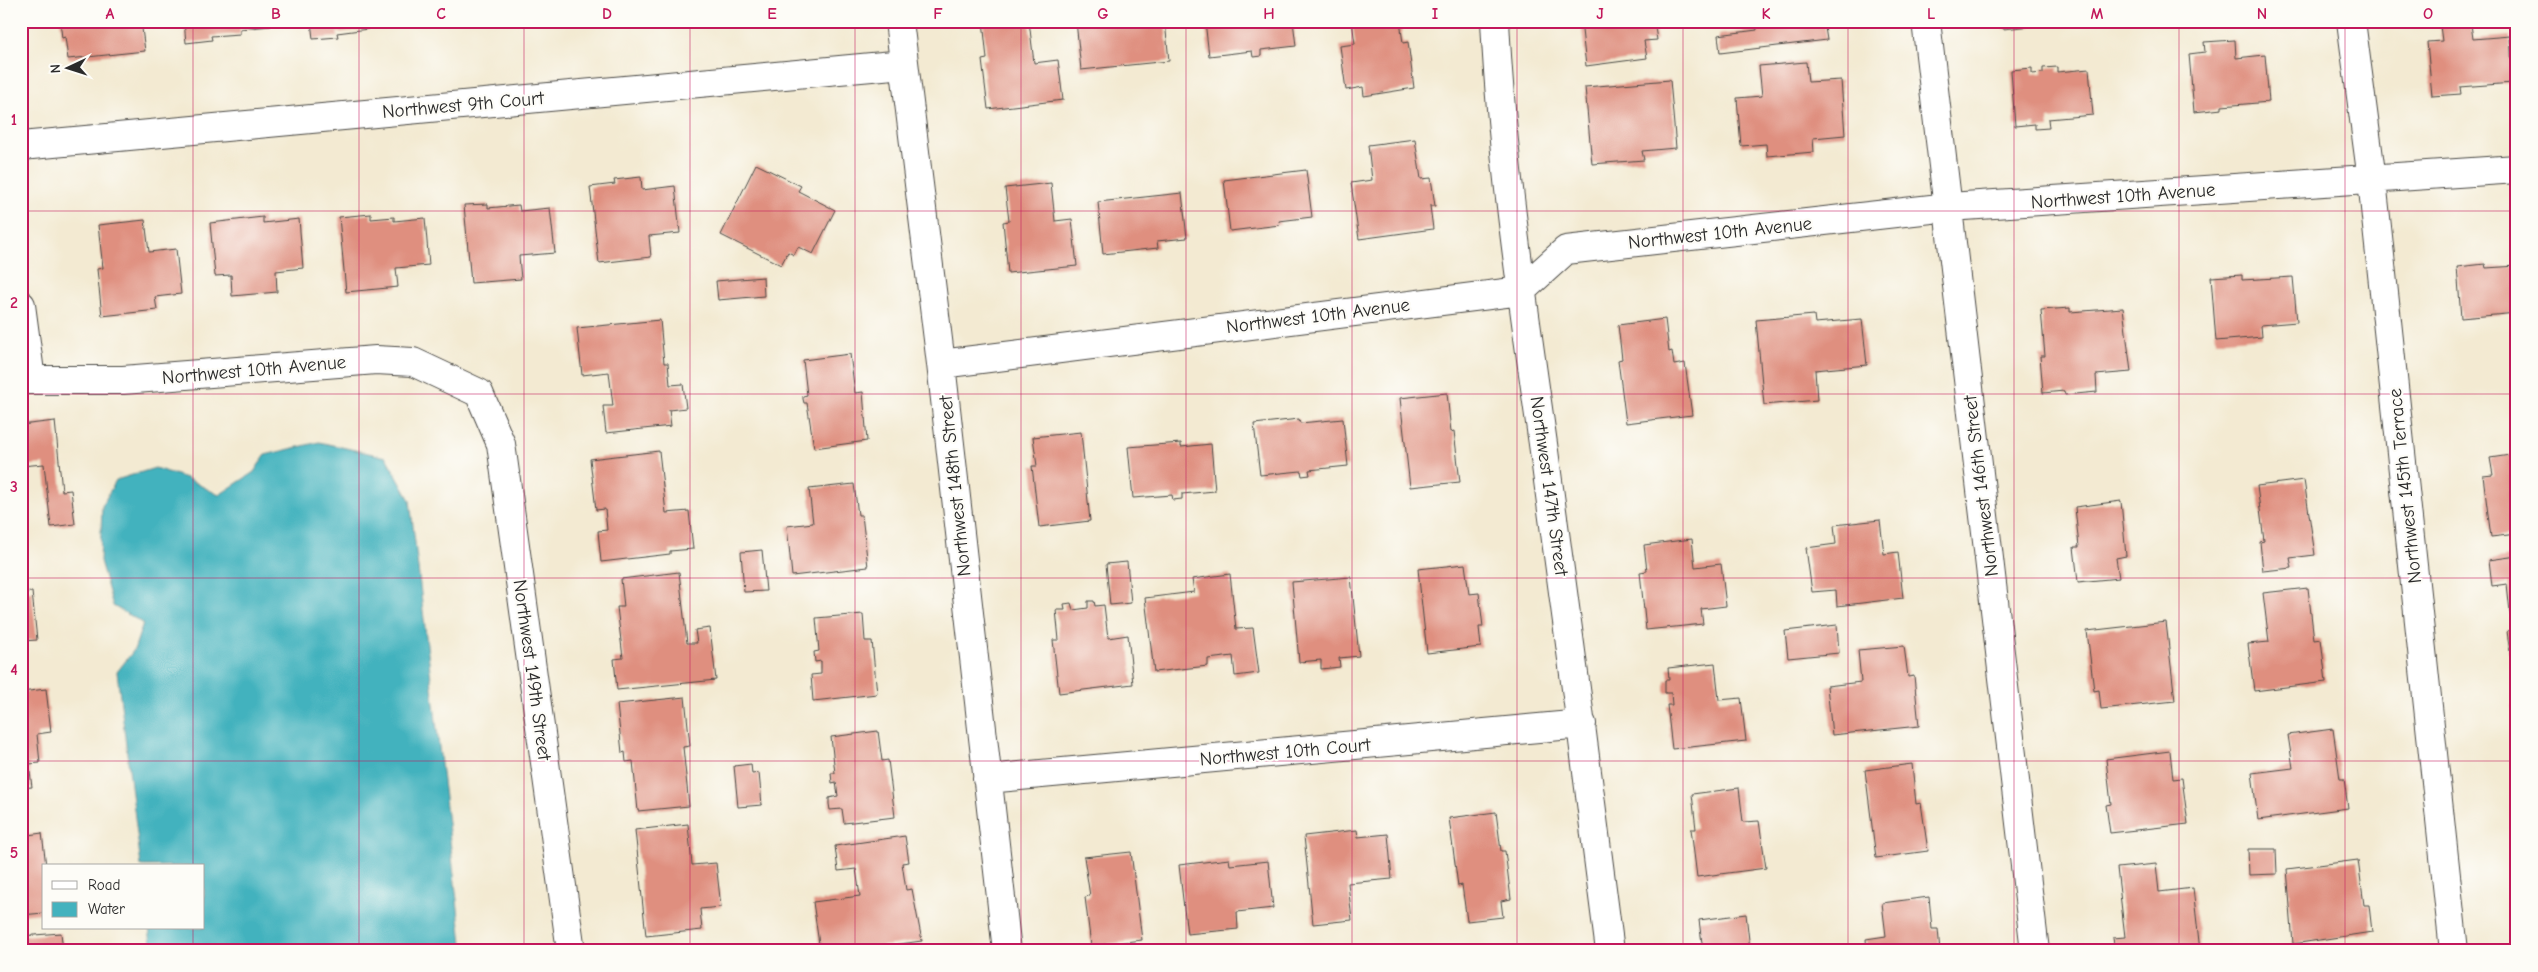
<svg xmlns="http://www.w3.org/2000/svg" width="2538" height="972" font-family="'Comic Neue',sans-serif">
  <rect width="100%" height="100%" fill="#fdfcf7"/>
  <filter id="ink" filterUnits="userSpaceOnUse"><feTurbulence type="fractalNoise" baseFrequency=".02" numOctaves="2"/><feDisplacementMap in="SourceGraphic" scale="10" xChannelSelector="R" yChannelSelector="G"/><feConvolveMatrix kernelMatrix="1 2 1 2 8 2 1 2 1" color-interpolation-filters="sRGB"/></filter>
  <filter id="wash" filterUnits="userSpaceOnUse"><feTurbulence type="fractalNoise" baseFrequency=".0096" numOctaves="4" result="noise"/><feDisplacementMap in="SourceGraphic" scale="20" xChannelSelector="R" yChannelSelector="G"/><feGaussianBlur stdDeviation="1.12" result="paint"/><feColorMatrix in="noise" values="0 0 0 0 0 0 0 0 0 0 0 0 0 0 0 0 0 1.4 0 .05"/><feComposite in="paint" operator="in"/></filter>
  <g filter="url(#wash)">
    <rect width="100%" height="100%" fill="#f3ead2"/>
    <!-- water -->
    <path fill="#43b2be" stroke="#376e74" d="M 319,442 L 386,457 L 410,500 L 463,951 L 152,951 L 149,928 L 204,928 L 204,866 L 141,866 L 117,672 L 134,650 L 143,623 L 113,606 L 100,561 L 102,506 L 116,480 L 155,468 L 186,478 L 219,495 L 254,472 L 265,455 Z"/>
    <g id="blocks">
      <!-- building -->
      <path fill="#df8f7f" d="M 60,21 L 141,21 L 145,51 L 68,59 L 65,37 L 62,38 Z
        M 184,21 L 271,21 L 271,26 L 240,29 L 240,34 L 211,36 L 212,40 L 186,43 Z
        M 311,21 L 400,21 L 400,23 L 367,26 L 368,29 L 337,33 L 338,37 L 313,39 Z
        M 983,21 L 1029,21 L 1034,63 L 1058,60 L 1063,100 L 988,109 L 982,60 L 987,59 Z
        M 1076,21 L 1165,21 L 1169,61 L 1081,70 Z
        M 1205,21 L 1293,21 L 1296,46 L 1261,50 L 1261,56 L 1253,57 L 1252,51 L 1209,56 Z
        M 1352,21 L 1400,21 L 1403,43 L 1408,42 L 1414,88 L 1364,96 L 1363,87 L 1346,90 L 1340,46 L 1355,44 Z
        M 1581,21 L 1654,21 L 1657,40 L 1644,41 L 1647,58 L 1586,66 Z
        M 1756,21 L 1824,21 L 1827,40 L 1720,53 L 1718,35 L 1757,30 Z
        M 2002,21 L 2062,21 L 2062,23 L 2003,29 Z
        M 2471,24 L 2473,39 L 2510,36 L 2513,83 L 2460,87 L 2461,94 L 2432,96 L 2427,42 L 2442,41 L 2440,26 Z
        M 2235,40 L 2236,58 L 2265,55 L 2269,102 L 2222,106 L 2222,109 L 2194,112 L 2189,54 L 2205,52 L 2204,42 Z
        M 1806,62 L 1808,82 L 1841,80 L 1845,135 L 1813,138 L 1814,152 L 1767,156 L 1766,144 L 1741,146 L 1737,98 L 1762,96 L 1759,66 Z
        M 2057,67 L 2057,72 L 2089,69 L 2093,115 L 2048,119 L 2049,128 L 2035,129 L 2035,124 L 2015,126 L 2011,70 L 2032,68 L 2032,74 L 2043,73 L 2043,68 Z
        M 1670,80 L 1676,148 L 1642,151 L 1644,160 L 1592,164 L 1585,87 Z
        M 1415,139 L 1421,179 L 1431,178 L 1435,206 L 1430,206 L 1433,229 L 1359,239 L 1351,183 L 1372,180 L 1368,145 Z
        M 756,164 L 801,186 L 798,191 L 835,210 L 813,254 L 798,247 L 794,255 L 788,252 L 781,265 L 721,235 Z
        M 1306,170 L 1312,217 L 1279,221 L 1280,225 L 1230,231 L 1224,180 Z
        M 641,177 L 642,190 L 675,186 L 680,233 L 649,236 L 651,257 L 599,263 L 590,187 L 615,184 L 614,180 Z
        M 1051,183 L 1055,221 L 1072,219 L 1077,266 L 1008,273 L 1003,222 L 1009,221 L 1005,188 Z
        M 1182,193 L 1187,238 L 1157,241 L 1158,248 L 1103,254 L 1098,202 Z
        M 488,204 L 488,208 L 519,205 L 520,211 L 550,208 L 555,253 L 519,256 L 521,279 L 471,283 L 464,205 Z
        M 371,214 L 371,219 L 394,217 L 394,221 L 425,218 L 429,265 L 396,268 L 398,287 L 346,292 L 339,217 Z
        M 263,217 L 263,223 L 299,219 L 303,268 L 276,271 L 277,292 L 232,296 L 231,275 L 215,276 L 210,223 Z
        M 145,220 L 149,252 L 176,249 L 181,294 L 155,297 L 157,310 L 102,316 L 97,269 L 103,268 L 98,225 Z
        M 2485,264 L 2486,268 L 2517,266 L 2517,313 L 2461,318 L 2457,267 Z
        M 2242,275 L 2242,280 L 2293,277 L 2297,322 L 2261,325 L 2262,337 L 2216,341 L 2211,277 Z
        M 763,277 L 764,296 L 718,300 L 716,281 Z
        M 2070,308 L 2070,312 L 2123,308 L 2131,372 L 2096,375 L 2097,392 L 2065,395 L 2064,391 L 2043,393 L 2040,356 L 2045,356 L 2041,310 Z
        M 1814,315 L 1815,323 L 1862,319 L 1867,365 L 1815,370 L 1817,400 L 1764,405 L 1756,320 Z
        M 1665,319 L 1669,352 L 1672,351 L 1674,365 L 1685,363 L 1692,415 L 1626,423 L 1618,360 L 1622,359 L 1618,325 Z
        M 660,320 L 664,363 L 668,363 L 670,385 L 683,384 L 686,408 L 669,410 L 671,426 L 606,433 L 603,406 L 613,406 L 609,372 L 582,375 L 577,328 Z
        M 850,354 L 855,393 L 863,392 L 867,441 L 814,448 L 807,403 L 804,403 L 803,399 L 803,396 L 807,395 L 803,360 Z
        M 1447,393 L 1451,432 L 1454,431 L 1460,482 L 1410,487 L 1400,398 Z
        M 1299,419 L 1300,423 L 1343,419 L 1348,466 L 1309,470 L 1310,475 L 1302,476 L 1301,471 L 1260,475 L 1254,424 Z
        M 55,421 L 62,491 L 71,490 L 75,524 L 51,527 L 44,464 L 21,466 L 21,425 Z
        M 1081,432 L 1090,521 L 1039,527 L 1032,466 L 1037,466 L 1033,437 Z
        M 1181,443 L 1181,447 L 1211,444 L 1215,491 L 1182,494 L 1182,499 L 1173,500 L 1172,495 L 1133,498 L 1128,447 Z
        M 659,451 L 666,513 L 689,511 L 693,549 L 670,551 L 670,554 L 601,562 L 598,531 L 607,530 L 605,509 L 596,510 L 590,459 Z
        M 2517,454 L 2517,534 L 2491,537 L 2483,476 L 2493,475 L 2490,458 Z
        M 2304,480 L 2315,555 L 2290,558 L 2292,568 L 2263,571 L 2260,542 L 2264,541 L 2257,486 Z
        M 854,484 L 858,515 L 862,515 L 868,567 L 792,576 L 787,526 L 813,523 L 809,489 Z
        M 2121,501 L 2126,556 L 2116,558 L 2119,578 L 2078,582 L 2074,547 L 2079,547 L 2075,507 Z
        M 1880,520 L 1884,554 L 1898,552 L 1903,598 L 1837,606 L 1836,590 L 1812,592 L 1806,548 L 1836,544 L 1834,525 Z
        M 1692,539 L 1695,567 L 1721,564 L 1726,606 L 1701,609 L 1703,624 L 1646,630 L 1640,572 L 1647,571 L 1644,545 Z
        M 762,550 L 766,591 L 744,592 L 741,552 Z
        M 2517,556 L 2517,659 L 2511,660 L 2507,631 L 2512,630 L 2507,584 L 2492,586 L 2489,560 Z
        M 1127,562 L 1131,603 L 1110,605 L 1106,564 Z
        M 1465,564 L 1469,594 L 1479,593 L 1483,627 L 1479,627 L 1481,647 L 1427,653 L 1418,569 Z
        M 679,572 L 687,643 L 697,643 L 695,630 L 710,628 L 716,680 L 617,690 L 614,659 L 623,658 L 617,607 L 624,607 L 621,579 Z
        M 1230,574 L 1236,629 L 1253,628 L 1259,673 L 1235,676 L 1233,656 L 1208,659 L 1208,666 L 1154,672 L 1145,598 L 1194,592 L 1192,579 Z
        M 1351,577 L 1359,656 L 1339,658 L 1340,667 L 1321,669 L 1321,660 L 1299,662 L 1292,582 Z
        M 2308,588 L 2314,640 L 2321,639 L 2326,682 L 2254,691 L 2248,644 L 2269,642 L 2263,593 Z
        M 32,592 L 37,640 L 23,641 L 25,661 L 21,662 L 21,593 Z
        M 1088,601 L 1094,601 L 1095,606 L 1104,605 L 1108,638 L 1128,635 L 1133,684 L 1059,693 L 1053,640 L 1059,640 L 1056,610 L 1065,610 L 1064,604 L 1071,603 L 1073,610 L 1088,608 Z
        M 863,614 L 865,641 L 872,641 L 877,694 L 813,701 L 811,675 L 821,674 L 821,661 L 815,662 L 814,652 L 819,651 L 816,618 Z
        M 2166,622 L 2175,701 L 2101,709 L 2099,690 L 2094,691 L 2087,631 Z
        M 1837,625 L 1839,653 L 1788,658 L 1785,631 Z
        M 1904,646 L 1908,677 L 1914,676 L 1919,726 L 1832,735 L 1827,686 L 1861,682 L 1858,650 Z
        M 1715,663 L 1719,700 L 1741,698 L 1746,741 L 1672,749 L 1667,705 L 1672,705 L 1671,693 L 1665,693 L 1665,680 L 1669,680 L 1668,668 Z
        M 46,689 L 51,732 L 37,734 L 40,763 L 29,764 L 32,787 L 21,788 L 21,692 Z
        M 685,697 L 690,746 L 683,747 L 689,806 L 638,811 L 633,761 L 626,762 L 625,752 L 622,753 L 617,704 Z
        M 2513,706 L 2517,706 L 2517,730 L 2516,730 Z
        M 2333,729 L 2340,779 L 2344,779 L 2348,808 L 2258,820 L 2252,773 L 2293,768 L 2288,735 Z
        M 878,731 L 882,761 L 888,760 L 895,817 L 844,823 L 842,809 L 830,810 L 829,804 L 829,798 L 838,796 L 836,782 L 832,783 L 831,773 L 835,773 L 831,737 Z
        M 2170,751 L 2173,779 L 2182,778 L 2188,824 L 2110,833 L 2106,805 L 2111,804 L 2106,759 Z
        M 751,764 L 752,774 L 759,773 L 762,805 L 738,807 L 734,766 Z
        M 1912,764 L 1916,804 L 1921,803 L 1928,851 L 1876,858 L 1865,770 Z
        M 1739,788 L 1743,822 L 1759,821 L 1766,868 L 1697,877 L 1691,829 L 1696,829 L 1692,794 Z
        M 1496,812 L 1501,851 L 1505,851 L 1511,899 L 1501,901 L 1503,917 L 1467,921 L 1462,885 L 1458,886 L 1449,818 Z
        M 688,824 L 692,865 L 716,863 L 721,907 L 700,909 L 702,930 L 646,936 L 635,830 Z
        M 1357,830 L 1358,837 L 1388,834 L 1392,879 L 1348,883 L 1352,920 L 1313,924 L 1304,836 Z
        M 42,833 L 46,866 L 44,866 L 44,913 L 21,915 L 21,836 Z
        M 905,836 L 909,862 L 902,863 L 906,890 L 912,889 L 922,941 L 847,951 L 820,951 L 813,902 L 860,896 L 856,869 L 838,871 L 835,846 Z
        M 2248,849 L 2276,849 L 2277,874 L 2249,875 Z
        M 1131,852 L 1142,940 L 1091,946 L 1085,897 L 1090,896 L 1084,857 Z
        M 1229,859 L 1230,865 L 1268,861 L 1273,908 L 1237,912 L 1238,929 L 1187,934 L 1179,865 Z
        M 2358,860 L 2364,905 L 2369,905 L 2372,932 L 2293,944 L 2287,869 Z
        M 2156,864 L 2159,892 L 2193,888 L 2200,951 L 2115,951 L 2113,938 L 2125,937 L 2117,868 Z
        M 1929,897 L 1932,929 L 1938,929 L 1940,951 L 1867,951 L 1866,939 L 1886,936 L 1882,903 Z
        M 1746,914 L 1750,949 L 1772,946 L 1772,951 L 1703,951 L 1699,920 Z
        M 61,933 L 63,951 L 21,951 L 21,936 Z"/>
    </g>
  </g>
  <g filter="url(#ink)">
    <use href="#blocks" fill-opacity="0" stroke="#494844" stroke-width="1"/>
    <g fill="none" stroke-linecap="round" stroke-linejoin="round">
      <defs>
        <path id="street" d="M 899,21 L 941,364 L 1007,951
          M 1495,21 C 1502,165 1524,309 1544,451 C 1567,618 1589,784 1610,951
          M 1926,21 L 2035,951
          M 2351,21 L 2372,180 L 2454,951
          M 21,146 L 904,64
          M 21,305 L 31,380
          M 941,364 L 1521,291 L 1566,250 L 1949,207 L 2517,169
          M 21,380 L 123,380 L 376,360 L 413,362 L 479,393 L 501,444 L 571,951
          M 987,779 L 1582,724"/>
      </defs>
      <!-- street casing -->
      <use href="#street" stroke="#494844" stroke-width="30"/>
      <!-- street -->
      <use href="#street" stroke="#fff" stroke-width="28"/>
    </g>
  </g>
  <!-- grid -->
  <path fill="none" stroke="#c2185b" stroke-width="1" stroke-opacity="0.55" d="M 193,21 L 193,866M 359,21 L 359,951M 524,21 L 524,951M 690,21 L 690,951M 855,21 L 855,951M 1021,21 L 1021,951M 1186,21 L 1186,951M 1352,21 L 1352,951M 1517,21 L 1517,951M 1683,21 L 1683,951M 1848,21 L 1848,951M 2014,21 L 2014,951M 2179,21 L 2179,951M 2345,21 L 2345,951M 21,211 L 2517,211M 21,394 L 2517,394M 21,578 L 2517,578M 21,761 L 2517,761M 193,928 L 193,951"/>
  <g text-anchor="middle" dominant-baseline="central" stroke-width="4.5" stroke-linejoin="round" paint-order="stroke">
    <!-- street labels -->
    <g font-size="19" fill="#2b2b2b" stroke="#fdfcf7">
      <text transform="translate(463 105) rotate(-5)">Northwest 9th Court</text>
      <text transform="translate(2123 196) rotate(-4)">Northwest 10th Avenue</text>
      <text transform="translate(1720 233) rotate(-6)">Northwest 10th Avenue</text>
      <text transform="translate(1318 316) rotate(-7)">Northwest 10th Avenue</text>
      <text transform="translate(254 370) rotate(-5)">Northwest 10th Avenue</text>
      <text transform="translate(955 486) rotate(-96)">Northwest 148th Street</text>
      <text transform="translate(1549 486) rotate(82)">Northwest 147th Street</text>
      <text transform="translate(1981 486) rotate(-97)">Northwest 146th Street</text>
      <text transform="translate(2405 486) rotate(-96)">Northwest 145th Terrace</text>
      <text transform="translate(532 670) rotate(82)">Northwest 149th Street</text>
      <text transform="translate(1285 752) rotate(-5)">Northwest 10th Court</text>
    </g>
  </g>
  <!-- margin -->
  <rect width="2538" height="972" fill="none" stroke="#fdfcf7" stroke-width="55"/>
  <!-- legend -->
  <rect x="42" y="864" width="162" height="65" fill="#fdfcf7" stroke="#a9a8a5"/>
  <rect x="52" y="881" width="25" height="8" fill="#ffffff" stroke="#a9a8a5"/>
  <text x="88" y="890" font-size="15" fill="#2b2b2b">Road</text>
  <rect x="52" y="902" width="25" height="15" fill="#43b2be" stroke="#a9a8a5"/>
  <text x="88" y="914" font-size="15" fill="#2b2b2b">Water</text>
  <!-- north arrow -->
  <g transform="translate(68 68) rotate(266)" stroke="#fdfcf7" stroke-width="4" paint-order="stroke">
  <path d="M0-4L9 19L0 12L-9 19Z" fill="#2b2b2b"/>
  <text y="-8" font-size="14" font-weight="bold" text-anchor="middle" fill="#2b2b2b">N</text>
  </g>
  <rect x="28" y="28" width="2482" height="916" fill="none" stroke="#c2185b" stroke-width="2"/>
  <g font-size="16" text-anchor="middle" font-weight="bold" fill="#c2185b">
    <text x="110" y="19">A</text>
    <text x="276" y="19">B</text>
    <text x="441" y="19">C</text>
    <text x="607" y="19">D</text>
    <text x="772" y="19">E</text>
    <text x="938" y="19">F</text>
    <text x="1103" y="19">G</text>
    <text x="1269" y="19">H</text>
    <text x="1435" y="19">I</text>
    <text x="1600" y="19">J</text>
    <text x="1766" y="19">K</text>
    <text x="1931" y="19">L</text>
    <text x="2097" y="19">M</text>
    <text x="2262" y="19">N</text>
    <text x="2428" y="19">O</text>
    <text x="14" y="125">1</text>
    <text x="14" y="308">2</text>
    <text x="14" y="492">3</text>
    <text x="14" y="675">4</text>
    <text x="14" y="858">5</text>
  </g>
</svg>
